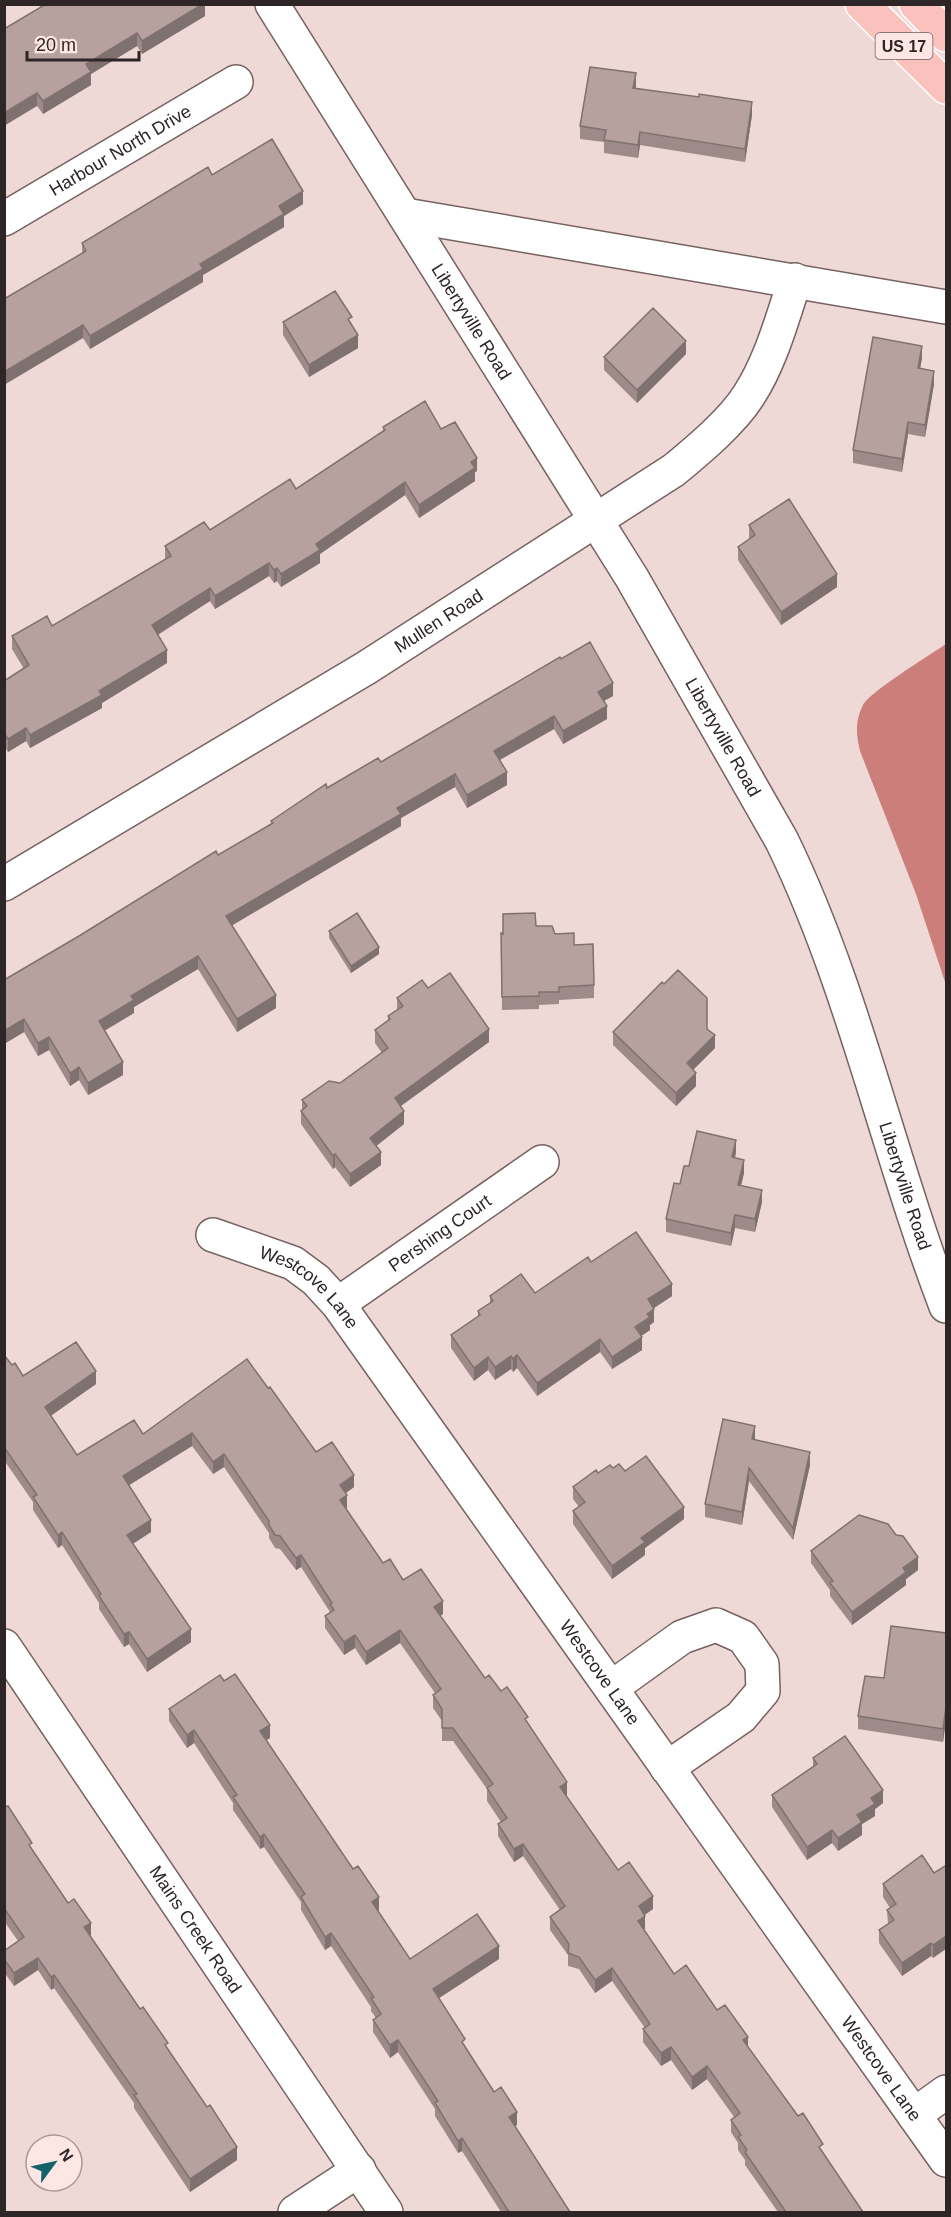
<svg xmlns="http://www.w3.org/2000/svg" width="951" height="2217" font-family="Helvetica,sans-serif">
  <rect width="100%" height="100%" fill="#efd9d7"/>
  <!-- water -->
  <path fill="#cb7e7a" d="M 946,644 L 946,985 L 916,894 L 860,751 C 856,734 855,721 863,705 C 871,691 930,655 946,644 Z"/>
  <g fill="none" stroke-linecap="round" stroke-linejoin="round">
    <defs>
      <g id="street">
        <path id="s1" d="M 272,4 L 632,578 L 782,841 C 854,989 887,1152 946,1306"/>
        <path d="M 405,215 L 946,307"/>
        <path id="s2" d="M 4,219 L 236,82"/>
        <path id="s3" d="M 4,884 L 366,668 L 674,470 C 698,450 732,422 749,395 C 771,361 782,319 795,280"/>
        <path id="s4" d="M 213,1235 L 293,1263 L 316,1280 L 338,1304 L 946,2160"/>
        <path id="s5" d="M 338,1304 L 542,1162"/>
        <path id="s6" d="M 4,1646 L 386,2212"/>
        <path d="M 611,1688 L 682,1637 L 716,1625 L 743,1637 L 762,1664 L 763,1691 L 741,1717 L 667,1768"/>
        <path d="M 914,2115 L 946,2092"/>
        <path d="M 295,2212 L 359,2170"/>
      </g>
      <path id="highway" d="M 862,4 L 946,87
        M 916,4 L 946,35"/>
    </defs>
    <!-- street casing -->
    <use href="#street" stroke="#756261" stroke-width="36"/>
    <!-- highway casing -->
    <use href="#highway" stroke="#fff" stroke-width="36"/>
    <!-- street -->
    <use href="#street" stroke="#fff" stroke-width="33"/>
    <!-- highway -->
    <use href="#highway" stroke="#fbc2bd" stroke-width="33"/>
  </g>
  <!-- wall -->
  <path fill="#9d8a89" d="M 205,4 L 205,16 L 142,54 L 137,46 L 91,74 L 91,85 L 43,114 L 37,106 L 4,29 Z
    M 636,86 L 635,89 L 752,115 L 745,162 L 640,145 L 638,158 L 604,153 L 604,142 L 580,139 L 580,126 Z
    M 212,175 L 303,204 L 284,216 L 284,227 L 203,275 L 203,282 L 90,349 L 83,338 L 82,243 Z
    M 283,322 L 352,325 L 358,348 L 309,377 L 283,335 Z
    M 686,354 L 637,403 L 604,370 L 604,357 Z
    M 922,358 L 920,368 L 934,384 L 925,437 L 908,434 L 902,472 L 853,463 L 853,450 Z
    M 383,427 L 441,429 L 477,471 L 475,472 L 475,481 L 419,518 L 405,495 L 320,554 L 320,563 L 281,587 L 277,581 L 274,583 L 269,576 L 215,609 L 210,601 L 158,635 L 167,663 L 102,703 L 102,708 L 30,748 L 26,741 L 8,752 L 4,746 L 4,681 L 24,669 L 12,649 L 12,636 L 52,626 L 165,559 L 165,546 L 210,530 L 296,489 L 383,431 Z
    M 749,525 L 837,587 L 781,625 L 738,560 L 738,547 L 749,539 Z
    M 561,659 L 613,696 L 604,701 L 607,719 L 563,744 L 554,729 L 500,760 L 507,785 L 467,808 L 455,787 L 401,818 L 401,826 L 232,925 L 276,1008 L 237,1032 L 198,969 L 134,1007 L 134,1013 L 104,1031 L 123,1075 L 88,1095 L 79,1080 L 70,1086 L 49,1050 L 38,1056 L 24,1032 L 4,1044 L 4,980 L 271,824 L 271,821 L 327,788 L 381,762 Z
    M 536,926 L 555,934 L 574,945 L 594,985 L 594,998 L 559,1000 L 559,1004 L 539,1005 L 539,1009 L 502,1010 L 501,933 Z
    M 329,931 L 379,954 L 351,973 L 329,938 Z
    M 428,988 L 489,1042 L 401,1106 L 404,1124 L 376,1146 L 381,1165 L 350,1187 L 335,1167 L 333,1169 L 301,1124 L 301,1111 L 302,1110 L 302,1100 L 340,1083 L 382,1053 L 375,1043 L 375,1030 L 388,1020 L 388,1016 L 397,1010 L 397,998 Z
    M 707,1029 L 715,1048 L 693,1070 L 696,1086 L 676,1106 L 613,1045 L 613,1032 Z
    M 736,1152 L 735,1158 L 744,1173 L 741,1185 L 762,1202 L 755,1232 L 735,1228 L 731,1246 L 666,1232 L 666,1219 L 680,1184 L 689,1166 Z
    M 591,1262 L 672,1296 L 654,1308 L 654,1322 L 650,1325 L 650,1330 L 641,1336 L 642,1350 L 612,1369 L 600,1352 L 537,1396 L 517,1368 L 513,1372 L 511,1369 L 495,1380 L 488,1370 L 474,1381 L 451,1348 L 451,1335 L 478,1316 L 478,1311 L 490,1303 L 490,1296 L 535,1293 Z
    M 4,1355 L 12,1365 L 23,1376 L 96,1384 L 51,1415 L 77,1455 L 143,1434 L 268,1388 L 316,1452 L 354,1487 L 346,1493 L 347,1508 L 346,1509 L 383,1563 L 443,1614 L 440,1616 L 485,1678 L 501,1691 L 528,1724 L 567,1795 L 566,1796 L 618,1870 L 653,1909 L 644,1915 L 645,1929 L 644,1929 L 674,1974 L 717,2010 L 748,2047 L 823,2152 L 863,2212 L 778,2212 L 745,2165 L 745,2160 L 738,2150 L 738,2143 L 731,2132 L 731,2120 L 734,2117 L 707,2079 L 692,2090 L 671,2060 L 661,2066 L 643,2042 L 643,2029 L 645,2028 L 612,1981 L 595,1993 L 579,1969 L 568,1966 L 568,1955 L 550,1930 L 550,1917 L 560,1910 L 523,1856 L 514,1862 L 498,1836 L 498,1824 L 501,1822 L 487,1801 L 487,1789 L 453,1741 L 442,1741 L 442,1721 L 433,1708 L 433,1695 L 435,1693 L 400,1643 L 366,1665 L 355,1648 L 344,1655 L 325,1628 L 325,1616 L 330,1612 L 301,1567 L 296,1570 L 280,1549 L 275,1548 L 269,1538 L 269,1533 L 224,1467 L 213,1474 L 192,1446 L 129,1485 L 151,1532 L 133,1544 L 191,1642 L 147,1672 L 129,1644 L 124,1647 L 99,1609 L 99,1603 L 62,1545 L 58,1548 L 33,1510 L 33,1502 L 4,1460 Z
    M 755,1440 L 810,1465 L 793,1540 L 749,1481 L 742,1525 L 705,1517 L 705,1504 Z
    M 613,1468 L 625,1471 L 684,1519 L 645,1548 L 645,1555 L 612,1579 L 573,1524 L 573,1511 L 579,1507 L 573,1499 L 573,1487 L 598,1473 Z
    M 811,1551 L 918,1570 L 906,1579 L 906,1585 L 852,1625 L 830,1596 L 830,1590 L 811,1563 Z
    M 946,1633 L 946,1720 L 943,1742 L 858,1729 L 858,1716 L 884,1678 Z
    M 224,1681 L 270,1738 L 266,1740 L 379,1910 L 378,1911 L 410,1959 L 499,1959 L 439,1998 L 465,2047 L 517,2125 L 515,2126 L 570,2212 L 501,2212 L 462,2151 L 458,2153 L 435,2116 L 435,2109 L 398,2052 L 390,2058 L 373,2032 L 373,2020 L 376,2018 L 371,2011 L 371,2007 L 331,1946 L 325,1950 L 301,1910 L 301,1902 L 264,1847 L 260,1849 L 233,1810 L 233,1803 L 194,1743 L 187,1748 L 169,1721 L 169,1709 Z
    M 813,1758 L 883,1803 L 875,1809 L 875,1816 L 862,1824 L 862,1835 L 838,1851 L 832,1843 L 807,1860 L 772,1807 L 772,1795 L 813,1766 Z
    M 4,1807 L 90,1936 L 168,2049 L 237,2160 L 190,2192 L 134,2108 L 134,2103 L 54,1988 L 51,1990 L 38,1970 L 14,1986 L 4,1972 L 4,1951 L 18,1941 L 4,1921 Z
    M 934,1873 L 933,1958 L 931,1956 L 902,1976 L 879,1943 L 879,1930 L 888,1924 L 887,1910 L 890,1908 L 883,1897 L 883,1884 Z"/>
  <!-- shaded-wall -->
  <path fill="#7f716f" d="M 203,4 L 205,4 L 205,16 L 142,54 L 142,41 Z
    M 137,33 L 137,46 L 91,74 L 91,85 L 43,114 L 43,101 L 86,64 Z
    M 636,73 L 636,86 L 633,101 L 633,88 Z
    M 37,93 L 37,106 L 4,126 L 4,113 Z
    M 752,102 L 752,115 L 745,162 L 745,149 Z
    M 640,132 L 640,145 L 638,158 L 638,145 Z
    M 303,191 L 303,204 L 284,216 L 284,227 L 203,275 L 203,282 L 90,349 L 90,336 L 200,264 L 279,206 Z
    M 83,325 L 83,338 L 4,385 L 4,372 Z
    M 358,335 L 358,348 L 309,377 L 309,365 Z
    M 686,341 L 686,354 L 637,403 L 637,390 Z
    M 922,346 L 922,358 L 918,381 L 918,368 Z
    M 934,371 L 934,384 L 925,437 L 925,425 Z
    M 908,422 L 908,434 L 902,472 L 902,459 Z
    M 477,458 L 477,471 L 475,472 L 475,481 L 419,518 L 419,505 Z
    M 405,482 L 405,495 L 320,554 L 320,563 L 281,587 L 281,574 L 316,544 Z
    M 269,563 L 269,576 L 215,609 L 215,596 Z
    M 277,568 L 277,581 L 274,583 L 274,570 Z
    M 837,574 L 837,587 L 781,625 L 781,612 Z
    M 210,588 L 210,601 L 152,638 L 152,625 Z
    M 167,650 L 167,663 L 102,703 L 102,708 L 30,748 L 30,735 L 99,691 Z
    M 613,683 L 613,696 L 598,704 L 598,692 Z
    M 607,706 L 607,719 L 563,744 L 563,731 Z
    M 554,716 L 554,729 L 494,763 L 494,751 Z
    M 26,728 L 26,741 L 8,752 L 8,739 Z
    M 507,772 L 507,785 L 467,808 L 467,795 Z
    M 455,774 L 455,787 L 401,818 L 401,826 L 226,929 L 226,916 L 397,808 Z
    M 379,947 L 379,954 L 351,973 L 351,966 Z
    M 198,956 L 198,969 L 134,1007 L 134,1013 L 99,1034 L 99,1021 L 131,996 Z
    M 276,995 L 276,1008 L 237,1032 L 237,1019 Z
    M 24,1019 L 24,1032 L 4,1044 L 4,1031 Z
    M 489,1029 L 489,1042 L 395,1110 L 395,1098 Z
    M 715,1035 L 715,1048 L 687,1076 L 687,1063 Z
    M 49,1037 L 49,1050 L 38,1056 L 38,1043 Z
    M 123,1062 L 123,1075 L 88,1095 L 88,1083 Z
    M 79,1067 L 79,1080 L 70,1086 L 70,1073 Z
    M 696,1073 L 696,1086 L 676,1106 L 676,1093 Z
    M 404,1111 L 404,1124 L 370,1151 L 370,1138 Z
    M 736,1140 L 736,1152 L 732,1170 L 732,1157 Z
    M 381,1152 L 381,1165 L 350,1187 L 350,1174 Z
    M 335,1154 L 335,1167 L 333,1169 L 333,1156 Z
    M 744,1160 L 744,1173 L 738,1198 L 738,1185 Z
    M 762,1190 L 762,1202 L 755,1232 L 755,1219 Z
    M 735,1215 L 735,1228 L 731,1246 L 731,1233 Z
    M 672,1284 L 672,1296 L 648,1312 L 648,1299 Z
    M 654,1309 L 654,1322 L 650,1325 L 650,1330 L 635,1340 L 635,1327 L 647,1314 Z
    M 642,1337 L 642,1350 L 612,1369 L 612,1357 Z
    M 600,1339 L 600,1352 L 537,1396 L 537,1383 Z
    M 517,1355 L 517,1368 L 513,1372 L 513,1359 Z
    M 511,1356 L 511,1369 L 495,1380 L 495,1367 Z
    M 488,1357 L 488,1370 L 474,1381 L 474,1368 Z
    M 96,1371 L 96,1384 L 45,1420 L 45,1407 Z
    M 755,1426 L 755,1439 L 752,1452 L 752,1439 Z
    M 192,1433 L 192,1446 L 123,1489 L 123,1476 Z
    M 810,1452 L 810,1465 L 793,1540 L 793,1528 Z
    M 224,1454 L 224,1467 L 213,1474 L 213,1462 Z
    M 749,1468 L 749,1481 L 742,1525 L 742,1512 Z
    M 354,1475 L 354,1487 L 340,1497 L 340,1485 Z
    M 347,1495 L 347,1508 L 340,1512 L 340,1500 Z
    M 684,1507 L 684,1519 L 645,1548 L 645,1555 L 612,1579 L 612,1566 L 641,1538 Z
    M 151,1520 L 151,1532 L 127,1547 L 127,1535 Z
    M 62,1532 L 62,1545 L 58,1548 L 58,1535 Z
    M 301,1555 L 301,1567 L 296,1570 L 296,1558 Z
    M 918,1557 L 918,1570 L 906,1579 L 906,1585 L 852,1625 L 852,1612 L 903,1568 Z
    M 443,1601 L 443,1614 L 434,1620 L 434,1607 Z
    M 191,1629 L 191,1642 L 147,1672 L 147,1659 Z
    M 400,1630 L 400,1643 L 366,1665 L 366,1652 Z
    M 129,1632 L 129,1644 L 124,1647 L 124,1634 Z
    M 355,1635 L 355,1648 L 344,1655 L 344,1642 Z
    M 946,1707 L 946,1720 L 943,1742 L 943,1729 Z
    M 270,1725 L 270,1738 L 260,1744 L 260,1731 Z
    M 194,1730 L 194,1743 L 187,1748 L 187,1735 Z
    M 567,1782 L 567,1795 L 560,1800 L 560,1787 Z
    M 883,1790 L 883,1803 L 875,1809 L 875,1816 L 862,1824 L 862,1835 L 838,1851 L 838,1838 L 871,1798 Z
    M 832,1830 L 832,1843 L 807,1860 L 807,1847 Z
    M 264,1834 L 264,1847 L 260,1849 L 260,1837 Z
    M 523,1844 L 523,1856 L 514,1862 L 514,1849 Z
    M 653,1896 L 653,1909 L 639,1919 L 639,1906 Z
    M 379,1897 L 379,1910 L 372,1915 L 372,1902 Z
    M 645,1916 L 645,1929 L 638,1933 L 638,1921 Z
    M 91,1923 L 91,1936 L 84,1940 L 84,1927 Z
    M 331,1933 L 331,1946 L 325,1950 L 325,1937 Z
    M 946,1936 L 946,1949 L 933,1958 L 933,1945 Z
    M 931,1943 L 931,1956 L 902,1976 L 902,1963 Z
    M 499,1946 L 499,1959 L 433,2002 L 433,1989 Z
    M 38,1958 L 38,1970 L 14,1986 L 14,1973 Z
    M 612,1968 L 612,1981 L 595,1993 L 595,1980 Z
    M 54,1975 L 54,1988 L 51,1990 L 51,1977 Z
    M 748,2037 L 748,2050 L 743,2040 Z
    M 398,2040 L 398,2052 L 390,2058 L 390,2045 Z
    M 671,2047 L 671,2060 L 661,2066 L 661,2053 Z
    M 707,2066 L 707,2079 L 692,2090 L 692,2077 Z
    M 517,2112 L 517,2125 L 509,2130 L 509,2117 Z
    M 462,2138 L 462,2151 L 458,2153 L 458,2141 Z
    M 237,2147 L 237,2160 L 190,2192 L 190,2179 Z"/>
  <!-- building -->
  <path fill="#b6a19f" stroke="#7f716f" stroke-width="1.5" d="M 46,4 L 203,4 L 142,41 L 137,33 L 86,64 L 91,72 L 43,101 L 37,93 L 4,113 L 4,29 Z
    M 590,67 L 636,73 L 633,88 L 699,97 L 699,94 L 752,102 L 745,149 L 640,132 L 638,145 L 604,140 L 606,130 L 580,126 Z
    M 272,139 L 303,191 L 279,206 L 284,214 L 200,264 L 203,269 L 90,336 L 83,325 L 4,372 L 4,299 L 86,251 L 82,243 L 208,167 L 212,175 Z
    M 335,291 L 352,317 L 348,319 L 358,335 L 309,365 L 283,322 Z
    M 653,308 L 686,341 L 637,390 L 604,357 Z
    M 873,337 L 922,346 L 918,368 L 934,371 L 925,425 L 908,422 L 902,459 L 853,450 Z
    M 425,401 L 441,429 L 455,422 L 477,458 L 471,462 L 475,468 L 419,505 L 405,482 L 316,544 L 320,550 L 281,574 L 277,568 L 274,570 L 269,563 L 215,596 L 210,588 L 152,625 L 167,650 L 99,691 L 102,695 L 30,735 L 26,728 L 8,739 L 4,733 L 4,681 L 29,665 L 12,636 L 47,616 L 52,626 L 171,556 L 165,546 L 204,522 L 210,530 L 290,479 L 296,489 L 385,430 L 383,427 Z
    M 789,499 L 837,574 L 781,612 L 738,547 L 755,535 L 749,525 Z
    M 590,642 L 613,683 L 598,692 L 607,706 L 563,731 L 554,716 L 494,751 L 507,772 L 467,795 L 455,774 L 397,808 L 401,814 L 226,916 L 276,995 L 237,1019 L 198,956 L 131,996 L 134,1000 L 99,1021 L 123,1062 L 88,1083 L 79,1067 L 70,1073 L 49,1037 L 38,1043 L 24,1019 L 4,1031 L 4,980 L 79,936 L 216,851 L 218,855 L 273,823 L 271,821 L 326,784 L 327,788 L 378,758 L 381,762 L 560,657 L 561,659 Z
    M 357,913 L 379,947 L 351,966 L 329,931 Z
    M 535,913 L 536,926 L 552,926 L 555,934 L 574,933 L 574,945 L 593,944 L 594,985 L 559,987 L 559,992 L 539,992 L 539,996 L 502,997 L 501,933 L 503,934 L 503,914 Z
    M 678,970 L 707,998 L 707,1029 L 715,1035 L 687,1063 L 696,1073 L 676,1093 L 613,1032 L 662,982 L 664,984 Z
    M 450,973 L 489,1029 L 395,1098 L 404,1111 L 370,1138 L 381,1152 L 350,1174 L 335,1154 L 333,1156 L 301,1111 L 307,1106 L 302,1100 L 329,1081 L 340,1083 L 388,1048 L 375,1030 L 390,1019 L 388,1016 L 403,1006 L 397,998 L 422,980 L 428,988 Z
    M 697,1131 L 736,1140 L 732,1157 L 744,1160 L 738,1185 L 762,1190 L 755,1219 L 735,1215 L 731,1233 L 666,1219 L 674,1183 L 680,1184 L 684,1166 L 689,1166 Z
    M 636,1232 L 672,1284 L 648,1299 L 654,1309 L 647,1314 L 650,1317 L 635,1327 L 642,1337 L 612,1357 L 600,1339 L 537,1383 L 517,1355 L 513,1359 L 511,1356 L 495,1367 L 488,1357 L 474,1368 L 451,1335 L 480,1315 L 478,1311 L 493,1301 L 490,1296 L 521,1274 L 535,1293 L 588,1257 L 591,1262 Z
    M 76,1342 L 96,1371 L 45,1407 L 77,1455 L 134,1420 L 143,1434 L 247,1359 L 268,1388 L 270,1387 L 316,1452 L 332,1442 L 354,1475 L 340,1485 L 347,1495 L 340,1500 L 383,1563 L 390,1559 L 403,1580 L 421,1569 L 443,1601 L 434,1607 L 485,1678 L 489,1675 L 501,1691 L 507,1687 L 528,1717 L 525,1719 L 567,1782 L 560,1787 L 618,1870 L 629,1862 L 653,1896 L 639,1906 L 645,1916 L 638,1921 L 674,1974 L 686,1965 L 717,2010 L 725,2005 L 748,2037 L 743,2040 L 798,2116 L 803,2113 L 823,2144 L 819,2147 L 863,2212 L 786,2212 L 745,2152 L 747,2150 L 738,2137 L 741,2135 L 731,2120 L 740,2113 L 707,2066 L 692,2077 L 671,2047 L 661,2053 L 643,2029 L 650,2024 L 612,1968 L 595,1980 L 579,1957 L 568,1953 L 569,1944 L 550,1917 L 565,1906 L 523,1844 L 514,1849 L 498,1824 L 507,1818 L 487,1788 L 493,1784 L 453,1728 L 442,1728 L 442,1709 L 433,1695 L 441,1689 L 400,1630 L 366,1652 L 355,1635 L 344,1642 L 325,1616 L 334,1610 L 330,1604 L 332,1603 L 301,1555 L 296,1558 L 280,1536 L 275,1535 L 269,1525 L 269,1521 L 224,1454 L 213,1462 L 192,1433 L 123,1476 L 151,1520 L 127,1535 L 191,1629 L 147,1659 L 129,1632 L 124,1634 L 99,1596 L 101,1594 L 62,1532 L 58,1535 L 33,1497 L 37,1495 L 4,1447 L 4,1355 L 12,1365 L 15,1363 L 23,1376 Z
    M 723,1419 L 755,1426 L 752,1439 L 810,1452 L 793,1528 L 749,1468 L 742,1512 L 705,1504 Z
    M 646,1456 L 684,1507 L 641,1538 L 645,1542 L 612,1566 L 573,1511 L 585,1502 L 573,1487 L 596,1470 L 598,1473 L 610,1465 L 613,1468 L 619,1464 L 625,1471 Z
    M 859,1515 L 888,1524 L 896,1535 L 903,1536 L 918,1557 L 903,1568 L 906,1572 L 852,1612 L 830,1583 L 833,1581 L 811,1551 Z
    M 891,1626 L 946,1633 L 946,1707 L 943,1729 L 858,1716 L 865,1676 L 884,1678 Z
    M 235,1674 L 270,1725 L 260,1731 L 353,1869 L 358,1866 L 379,1897 L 372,1902 L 410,1959 L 477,1914 L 499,1946 L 433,1989 L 465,2039 L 462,2042 L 494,2092 L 501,2087 L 517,2112 L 509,2117 L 570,2212 L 509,2212 L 462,2138 L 458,2141 L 435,2103 L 438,2101 L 398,2040 L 390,2045 L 373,2020 L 381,2014 L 371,1998 L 374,1997 L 331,1933 L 325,1937 L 301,1897 L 305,1894 L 264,1834 L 260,1837 L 233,1797 L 237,1795 L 194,1730 L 187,1735 L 169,1709 L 220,1675 L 224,1681 Z
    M 845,1736 L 883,1790 L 871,1798 L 875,1804 L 857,1815 L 862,1822 L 838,1838 L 832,1830 L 807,1847 L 772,1795 L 817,1764 L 813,1758 Z
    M 8,1806 L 32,1843 L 29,1845 L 68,1903 L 74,1899 L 91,1923 L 84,1927 L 97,1946 L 140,2009 L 143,2007 L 168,2043 L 165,2045 L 207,2107 L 210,2105 L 237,2147 L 190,2179 L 134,2095 L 137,2094 L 54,1975 L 51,1977 L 38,1958 L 14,1973 L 4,1959 L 4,1951 L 24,1937 L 4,1908 L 4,1807 L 5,1807 Z
    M 922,1855 L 934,1873 L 945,1866 L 946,1868 L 946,1936 L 933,1945 L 931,1943 L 902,1963 L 879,1930 L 894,1920 L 887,1910 L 896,1904 L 883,1884 Z"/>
  <g text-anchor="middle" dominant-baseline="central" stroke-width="4.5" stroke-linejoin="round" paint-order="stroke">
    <!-- shield labels -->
    <rect fill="#fde6e4" stroke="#6c605f" stroke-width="1.5" x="875.5" y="33" width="57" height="26" rx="4.5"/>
    <g font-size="16" font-weight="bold" fill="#2e2626">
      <text x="904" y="46">US 17</text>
    </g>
    <!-- street labels -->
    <g font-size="18" fill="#2e2626" stroke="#fde6e4">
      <text stroke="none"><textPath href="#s2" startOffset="135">Harbour North Drive</textPath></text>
      <text stroke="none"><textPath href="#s1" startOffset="375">Libertyville Road</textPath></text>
      <text stroke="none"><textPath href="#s3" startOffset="508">Mullen Road</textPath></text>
      <text stroke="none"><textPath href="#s1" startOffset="861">Libertyville Road</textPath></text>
      <text stroke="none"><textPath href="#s1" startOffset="1347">Libertyville Road</textPath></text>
      <text stroke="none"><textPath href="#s5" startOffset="124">Pershing Court</textPath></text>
      <text stroke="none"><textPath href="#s4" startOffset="112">Westcove Lane</textPath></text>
      <text stroke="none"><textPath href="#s4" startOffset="598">Westcove Lane</textPath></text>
      <text stroke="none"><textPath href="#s6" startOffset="342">Mains Creek Road</textPath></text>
      <text stroke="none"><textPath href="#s4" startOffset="1084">Westcove Lane</textPath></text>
    </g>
  </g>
  <!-- border -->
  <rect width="951" height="2217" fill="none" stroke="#2e2626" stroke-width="12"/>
  <!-- north arrow -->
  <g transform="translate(54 2163) rotate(57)"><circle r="28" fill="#fde6e4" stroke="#aa9998" stroke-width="1.5"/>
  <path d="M0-4.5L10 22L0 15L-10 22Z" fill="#14636a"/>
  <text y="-9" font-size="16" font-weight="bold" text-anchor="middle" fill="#2e2626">N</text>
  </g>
  <!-- scale -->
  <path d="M27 51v9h112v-9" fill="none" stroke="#2e2626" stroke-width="3"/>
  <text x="36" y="51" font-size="18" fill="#2e2626" stroke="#fde6e4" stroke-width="4.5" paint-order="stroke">20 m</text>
</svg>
